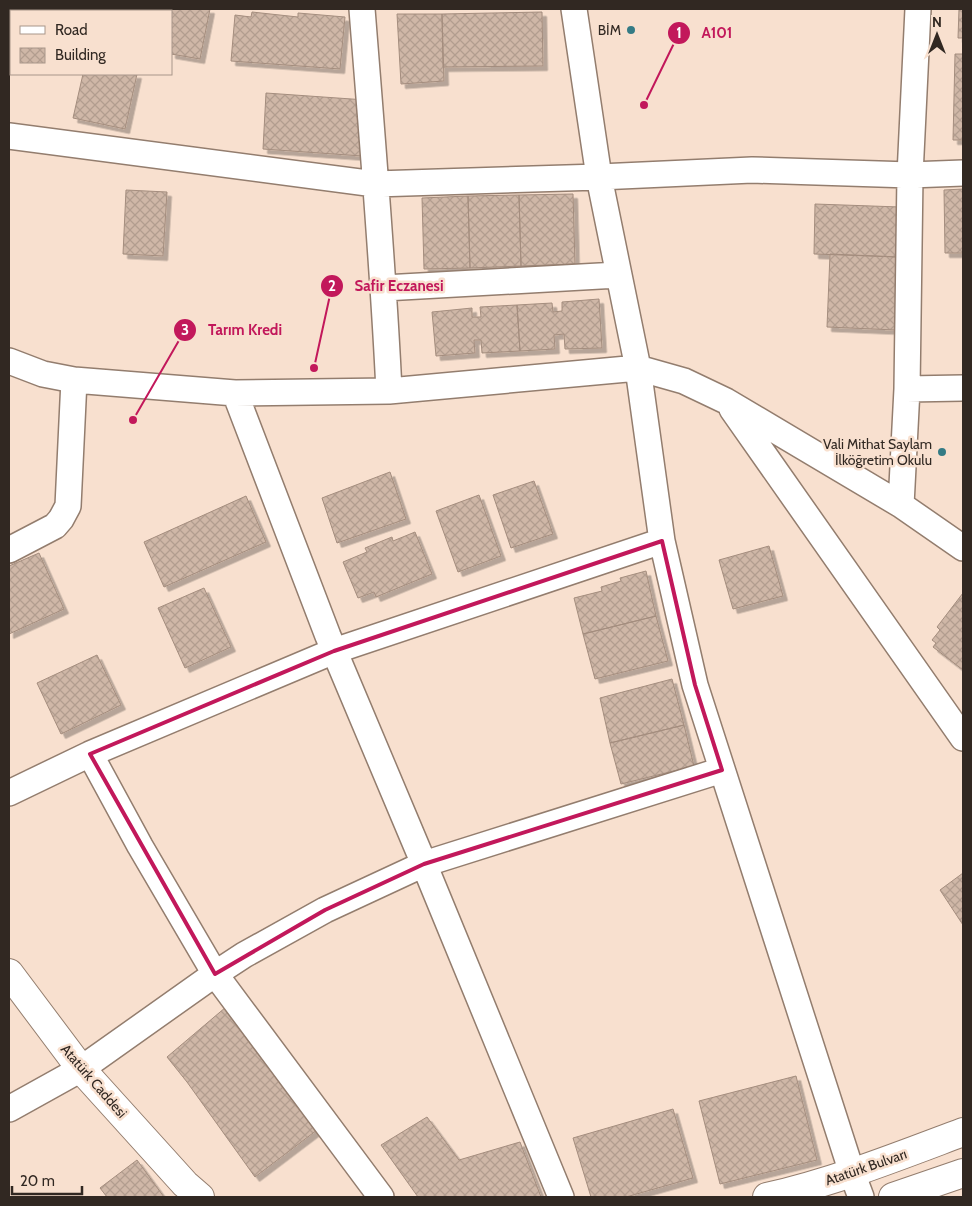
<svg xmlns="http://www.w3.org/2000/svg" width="972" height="1206" font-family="Cabin,sans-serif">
  <defs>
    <pattern id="building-cross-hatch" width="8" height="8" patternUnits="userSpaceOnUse" patternTransform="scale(1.25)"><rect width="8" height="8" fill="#cfb7a7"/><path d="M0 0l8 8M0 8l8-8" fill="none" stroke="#b29d8f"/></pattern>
    <filter id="shadow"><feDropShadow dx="4.5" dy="4.5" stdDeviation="0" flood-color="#0004"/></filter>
  </defs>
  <rect width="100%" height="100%" fill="#f8e0cf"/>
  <!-- building -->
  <path fill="url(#building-cross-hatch)" stroke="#a48d7e" filter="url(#shadow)" d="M 9,9 L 74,9 L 74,11 L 11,11 L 11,64 L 9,63 Z
    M 104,9 L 210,9 L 200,59 L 171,54 L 171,11 L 103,11 Z
    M 959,9 L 963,9 L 963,38 L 958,38 Z
    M 252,12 L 298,17 L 298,13 L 345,17 L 340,69 L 231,61 L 235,15 L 251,17 Z
    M 542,12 L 543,66 L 443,67 L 442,14 Z
    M 397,14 L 442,14 L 444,81 L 401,84 Z
    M 955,54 L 963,54 L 963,140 L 953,140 Z
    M 83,74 L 137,74 L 125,129 L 73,118 Z
    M 266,93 L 366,100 L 362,156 L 263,149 Z
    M 963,189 L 963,253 L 945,253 L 944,190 Z
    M 126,190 L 167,192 L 163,256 L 123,254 Z
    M 573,194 L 575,264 L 521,266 L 519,195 Z
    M 519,195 L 521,266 L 470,268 L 468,196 Z
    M 468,196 L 470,268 L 424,269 L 422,198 Z
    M 815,204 L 900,207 L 898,257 L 814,254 Z
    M 830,254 L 898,257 L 896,330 L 827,327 Z
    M 599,299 L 602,348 L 565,349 L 564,334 L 554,335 L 555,349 L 520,351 L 517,305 L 552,303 L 553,312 L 562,311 L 562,302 Z
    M 517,305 L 520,351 L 482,353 L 481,340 L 474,340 L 475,353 L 436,356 L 432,312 L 472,308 L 472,317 L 481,317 L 480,307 Z
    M 390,472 L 406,519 L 337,543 L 322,498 Z
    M 534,481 L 553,534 L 511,548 L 493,495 Z
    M 479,495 L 501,556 L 458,572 L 436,511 Z
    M 246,496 L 266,542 L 164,587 L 144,542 Z
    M 415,532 L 432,574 L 376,597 L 374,592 L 358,598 L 343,562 L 367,552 L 365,548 L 392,537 L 393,541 Z
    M 769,546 L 783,596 L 733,609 L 719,560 Z
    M 39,553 L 64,609 L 9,634 L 9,566 Z
    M 646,571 L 656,616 L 583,634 L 574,598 L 602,591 L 601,587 L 621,581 L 620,578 Z
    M 204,588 L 231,647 L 185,668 L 158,608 Z
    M 963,593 L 963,670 L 933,647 L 936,643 L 932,640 L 940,630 L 937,627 Z
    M 656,616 L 668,661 L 595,679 L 583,634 Z
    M 97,655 L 121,705 L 61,734 L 37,683 Z
    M 672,679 L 684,725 L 610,743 L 600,698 Z
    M 684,725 L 694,766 L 621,784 L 610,743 Z
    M 963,873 L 963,925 L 940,890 Z
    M 226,1007 L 317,1130 L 255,1177 L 187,1082 L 167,1057 Z
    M 796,1076 L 817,1160 L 720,1184 L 699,1101 Z
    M 673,1109 L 693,1178 L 626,1197 L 591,1197 L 573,1138 Z
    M 427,1117 L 459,1160 L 520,1142 L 541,1197 L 418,1197 L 381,1145 Z
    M 137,1160 L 164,1197 L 107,1197 L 100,1188 Z"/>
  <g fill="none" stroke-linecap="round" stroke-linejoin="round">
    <defs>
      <path id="minor" d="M 362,9 C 372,136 383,263 389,391
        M 574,9 L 599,177 L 638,368 L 662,541 L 695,685 L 852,1173 L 861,1197
        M 9,136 L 375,184 L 599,177 L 752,170 L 910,175 L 963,173
        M 384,288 L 618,275
        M 9,361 L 43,374 L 74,380 L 235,393 L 389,391 L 638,368 L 684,381 L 726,401 L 901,505 L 963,548
        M 907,389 L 963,388
        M 235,393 L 328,636 L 424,864 L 561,1197
        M 732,409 L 963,738
        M 901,505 L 907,389 L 910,175 L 918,9
        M 9,550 L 55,526 L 61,519 L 68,506 L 74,380
        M 9,793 L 90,754
        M 9,1109 L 81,1069 L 215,974 L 244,955 L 325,910 L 424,864 L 722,770
        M 381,1197 L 215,974 L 140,846 L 90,754 L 334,651 L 662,541"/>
      <path id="tertiary" d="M 9,973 L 81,1069 L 185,1184 L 200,1197"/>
      <path id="secondary" d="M 767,1197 C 834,1182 899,1156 963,1132
        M 893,1197 L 963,1173"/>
    </defs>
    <!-- minor casing -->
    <use href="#minor" stroke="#937d6e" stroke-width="28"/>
    <!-- tertiary casing -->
    <use href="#tertiary" stroke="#937d6e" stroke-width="30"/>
    <!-- secondary casing -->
    <use href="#secondary" stroke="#937d6e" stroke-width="30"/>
    <!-- minor -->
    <use href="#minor" stroke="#fff" stroke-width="25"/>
    <!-- tertiary -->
    <use href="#tertiary" stroke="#fff" stroke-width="28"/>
    <!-- secondary -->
    <use href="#secondary" stroke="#fff" stroke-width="28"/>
  </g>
  <!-- marked area -->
  <path fill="none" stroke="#c2185b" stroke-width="4" stroke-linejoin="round" d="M 662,541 L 695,685 L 722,770 L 424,864 L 325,910 L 215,974 L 90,754 L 334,651 Z"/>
  <!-- markers -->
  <g fill="#347b85" stroke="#f8e0cf" stroke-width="2">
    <circle cx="631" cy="30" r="5"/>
    <circle cx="942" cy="452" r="5"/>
  </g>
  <g text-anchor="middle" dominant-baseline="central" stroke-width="5" stroke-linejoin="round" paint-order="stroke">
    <!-- poi labels -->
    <g font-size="14" fill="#312822" stroke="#f8e0cf" text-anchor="end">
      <text x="621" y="30">BİM</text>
      <text x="932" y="444">Vali Mithat Saylam<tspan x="932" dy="16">İlköğretim Okulu</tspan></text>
    </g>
    <!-- street labels -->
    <g font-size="14" fill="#312822" stroke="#f8e0cf">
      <text transform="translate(94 1081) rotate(49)">Atatürk Caddesi</text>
      <text transform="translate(866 1167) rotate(-19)">Atatürk Bulvarı</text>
    </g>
  </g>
  <!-- callouts -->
  <path fill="none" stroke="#c2185b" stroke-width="2" d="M644 105L679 33M314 368L332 286M133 420L185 330"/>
  <g fill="#c2185b" stroke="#f8e0cf" stroke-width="2">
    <circle cx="644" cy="105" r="5"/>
    <circle cx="314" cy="368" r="5"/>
    <circle cx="133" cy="420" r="5"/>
    <circle cx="679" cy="33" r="12"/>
    <circle cx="332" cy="286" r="12"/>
    <circle cx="185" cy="330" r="12"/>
  </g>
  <g font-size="15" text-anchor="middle" font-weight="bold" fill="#fff">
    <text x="679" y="38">1</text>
    <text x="332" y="291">2</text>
    <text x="185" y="335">3</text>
  </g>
  <g font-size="15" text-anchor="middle" font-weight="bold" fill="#c2185b" stroke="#f8e0cf" stroke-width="5" stroke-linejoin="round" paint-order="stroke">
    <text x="717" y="38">A101</text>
    <text x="399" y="291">Safir Eczanesi</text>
    <text x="245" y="335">Tarım Kredi</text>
  </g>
  <!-- border -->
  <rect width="972" height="1206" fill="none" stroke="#312822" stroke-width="20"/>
  <!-- legend -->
  <rect x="10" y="10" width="162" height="65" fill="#f8e0cf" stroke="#a8968a"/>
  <rect x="20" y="26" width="25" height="8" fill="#ffffff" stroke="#a8968a"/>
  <text x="55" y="35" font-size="15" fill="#312822">Road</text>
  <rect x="20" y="48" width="25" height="15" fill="url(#building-cross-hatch)" stroke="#a8968a"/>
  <text x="55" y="60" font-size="15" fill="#312822">Building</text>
  <!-- north arrow -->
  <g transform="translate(937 35)" stroke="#f8e0cf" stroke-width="4" paint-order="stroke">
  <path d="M0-4L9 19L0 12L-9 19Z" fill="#312822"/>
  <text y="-8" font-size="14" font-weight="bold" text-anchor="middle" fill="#312822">N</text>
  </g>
  <!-- scale -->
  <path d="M12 1186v8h70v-8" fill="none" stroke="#312822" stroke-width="2.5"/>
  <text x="20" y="1186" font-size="15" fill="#312822" stroke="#f8e0cf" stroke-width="4" paint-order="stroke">20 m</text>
</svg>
